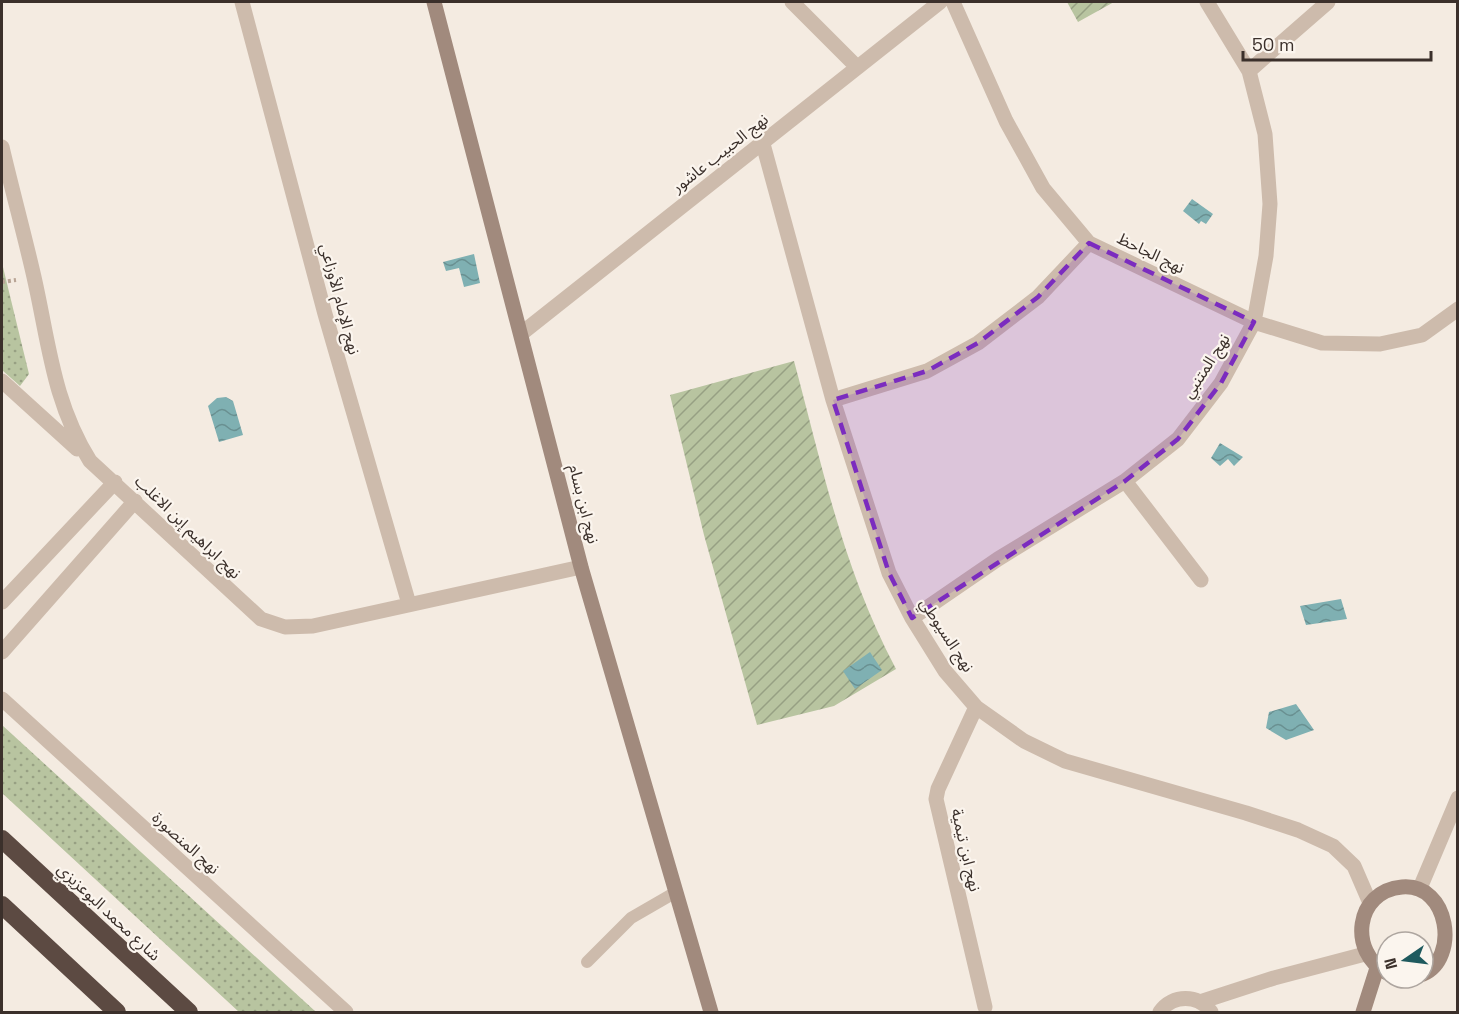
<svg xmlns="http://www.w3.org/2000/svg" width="1459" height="1014" font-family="'Space Grotesk','Noto Sans Arabic',sans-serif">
  <defs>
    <pattern id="grass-dots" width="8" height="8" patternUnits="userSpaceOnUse" patternTransform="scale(1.5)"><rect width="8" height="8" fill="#b8c4a0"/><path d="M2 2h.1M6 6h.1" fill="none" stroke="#97a083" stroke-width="1.8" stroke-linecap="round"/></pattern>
    <pattern id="garden-furrows" width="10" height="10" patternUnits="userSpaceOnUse" patternTransform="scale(1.5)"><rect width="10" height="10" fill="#b8c4a0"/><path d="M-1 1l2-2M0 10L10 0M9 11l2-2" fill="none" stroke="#97a083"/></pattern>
    <pattern id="water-waves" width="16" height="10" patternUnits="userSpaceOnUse" patternTransform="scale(1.5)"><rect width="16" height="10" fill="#7fb0b2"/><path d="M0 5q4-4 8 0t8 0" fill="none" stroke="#699091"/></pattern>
  </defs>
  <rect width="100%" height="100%" fill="#f4ebe1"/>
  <!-- grass -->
  <path fill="url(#grass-dots)" d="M 2,263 L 29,374 L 20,386 L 2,370 Z
    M 2,725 L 316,1012 L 239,1012 L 2,793 Z"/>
  <!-- garden -->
  <path fill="url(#garden-furrows)" d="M 1067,2 L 1114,2 L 1078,22 Z
    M 794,361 C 823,469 843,569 896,669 L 834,706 L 757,725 L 704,535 L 670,395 Z"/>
  <!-- water -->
  <path fill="url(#water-waves)" d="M 1192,199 L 1213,214 L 1206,224 L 1201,221 L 1199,224 L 1183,211 Z
    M 474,254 L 480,283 L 464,287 L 459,268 L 446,271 L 443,262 Z
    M 226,397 L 233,401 L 243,435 L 219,442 L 208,406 L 217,398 Z
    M 1220,443 L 1243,457 L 1234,466 L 1228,459 L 1220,466 L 1211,458 Z
    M 1341,599 L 1347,619 L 1306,625 L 1300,606 Z
    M 870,652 L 882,670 L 855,689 L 843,671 Z
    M 1296,704 L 1314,730 L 1286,740 L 1266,728 L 1269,712 Z"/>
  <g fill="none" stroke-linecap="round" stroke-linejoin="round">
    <!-- path -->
    <path stroke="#b9a596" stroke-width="4" stroke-dasharray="3 3" stroke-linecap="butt" d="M 2,282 L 16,280"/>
    <!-- lane -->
    <path stroke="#cdbbac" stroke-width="12" d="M 587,962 L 631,918 L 676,892"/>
    <!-- street -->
    <path stroke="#cdbbac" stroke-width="15" d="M 242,2 L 325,314 L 409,604
      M 792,2 L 857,67
      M 953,2 L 1006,121 L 1043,188 L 1089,243 L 1254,322 L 1322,343 L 1380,344 L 1422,335 L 1458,309
      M 1249,71 L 1328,2
      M 763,144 L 833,400 L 889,573 L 912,618 L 945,671 L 976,707 L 1024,741 L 1065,761 L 1246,813 L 1298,830 L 1333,846 L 1354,866 L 1370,903
      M 2,147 C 12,190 24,233 34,277 C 49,343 53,402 90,461 L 261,619 L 285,627 L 313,626 L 581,567
      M 522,333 L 940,2
      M 2,381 L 77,449
      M 833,400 L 927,371 L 978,343 L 1038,297 L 1089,243
      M 1125,481 L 1201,580
      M 2,602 L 115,482
      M 912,618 L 998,559 L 1125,481 L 1178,439 L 1221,383 L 1254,322 L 1266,256 L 1270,204 L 1265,134 L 1249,71 L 1207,2
      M 2,652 L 135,501
      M 2,699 L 346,1012
      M 976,707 L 938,789 L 936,799 L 985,1007
      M 1420,888 L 1458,798
      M 1200,1002 L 1274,978 L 1365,954
      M 1160,1012 C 1172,994 1199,994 1211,1012"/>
    <!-- secondary -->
    <path stroke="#a18a7d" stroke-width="15" d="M 434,2 L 581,567 L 711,1012
      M 1387,973 C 1348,952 1355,891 1402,887 C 1450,883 1459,959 1423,974
      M 1363,1012 L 1377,968"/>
    <!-- highway -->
    <path stroke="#5c4a42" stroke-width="18" d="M 2,839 L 189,1012
      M 2,905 L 117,1012"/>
  </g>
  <!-- marked area -->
  <path fill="#7b2cbf" fill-opacity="0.2" stroke="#7b2cbf" stroke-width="4.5" stroke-dasharray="12 8" stroke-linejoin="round" d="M 1089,243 L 1254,322 L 1221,383 L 1178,439 L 1125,481 L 912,618 L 889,573 L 833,400 L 927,371 L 978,343 L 1038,297 Z"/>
  <g text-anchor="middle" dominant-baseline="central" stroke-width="4.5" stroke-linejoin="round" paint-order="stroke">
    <!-- street labels -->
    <g font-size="16" fill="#3b302b" stroke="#fbf5ee">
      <text transform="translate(720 153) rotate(-38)">نهج الحبيب عاشور</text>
      <text transform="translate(1151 253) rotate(26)">نهج الجاحظ</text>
      <text transform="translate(340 299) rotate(75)">نهج الإمام الأوزاعي</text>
      <text transform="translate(1206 366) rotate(-57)">نهج المتنبي</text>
      <text transform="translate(584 504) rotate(76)">نهج ابن بسام</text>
      <text transform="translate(188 527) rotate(44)">نهج ابراهيم إبن الاغلب</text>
      <text transform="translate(947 635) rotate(57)">نهج السيوطي</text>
      <text transform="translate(186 843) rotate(42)">نهج المنصورة</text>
      <text transform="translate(966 850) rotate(77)">نهج ابن تيمية</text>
      <text transform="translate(109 912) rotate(43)">شارع محمد البوعزيزي</text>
    </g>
  </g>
  <!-- border -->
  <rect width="1459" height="1014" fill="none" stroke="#3b302b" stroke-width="6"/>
  <!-- north arrow -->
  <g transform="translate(1405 960) rotate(256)"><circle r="28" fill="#fbf5ee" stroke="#aea6a0" stroke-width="1.5"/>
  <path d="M0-4.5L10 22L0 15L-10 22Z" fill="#1f5a5e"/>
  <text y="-9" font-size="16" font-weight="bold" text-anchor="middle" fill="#3b302b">N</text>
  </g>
  <!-- scale -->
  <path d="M1243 51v9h188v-9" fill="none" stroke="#3b302b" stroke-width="3"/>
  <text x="1252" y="51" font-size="18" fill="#3b302b" stroke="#fbf5ee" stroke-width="4.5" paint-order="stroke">50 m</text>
</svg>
